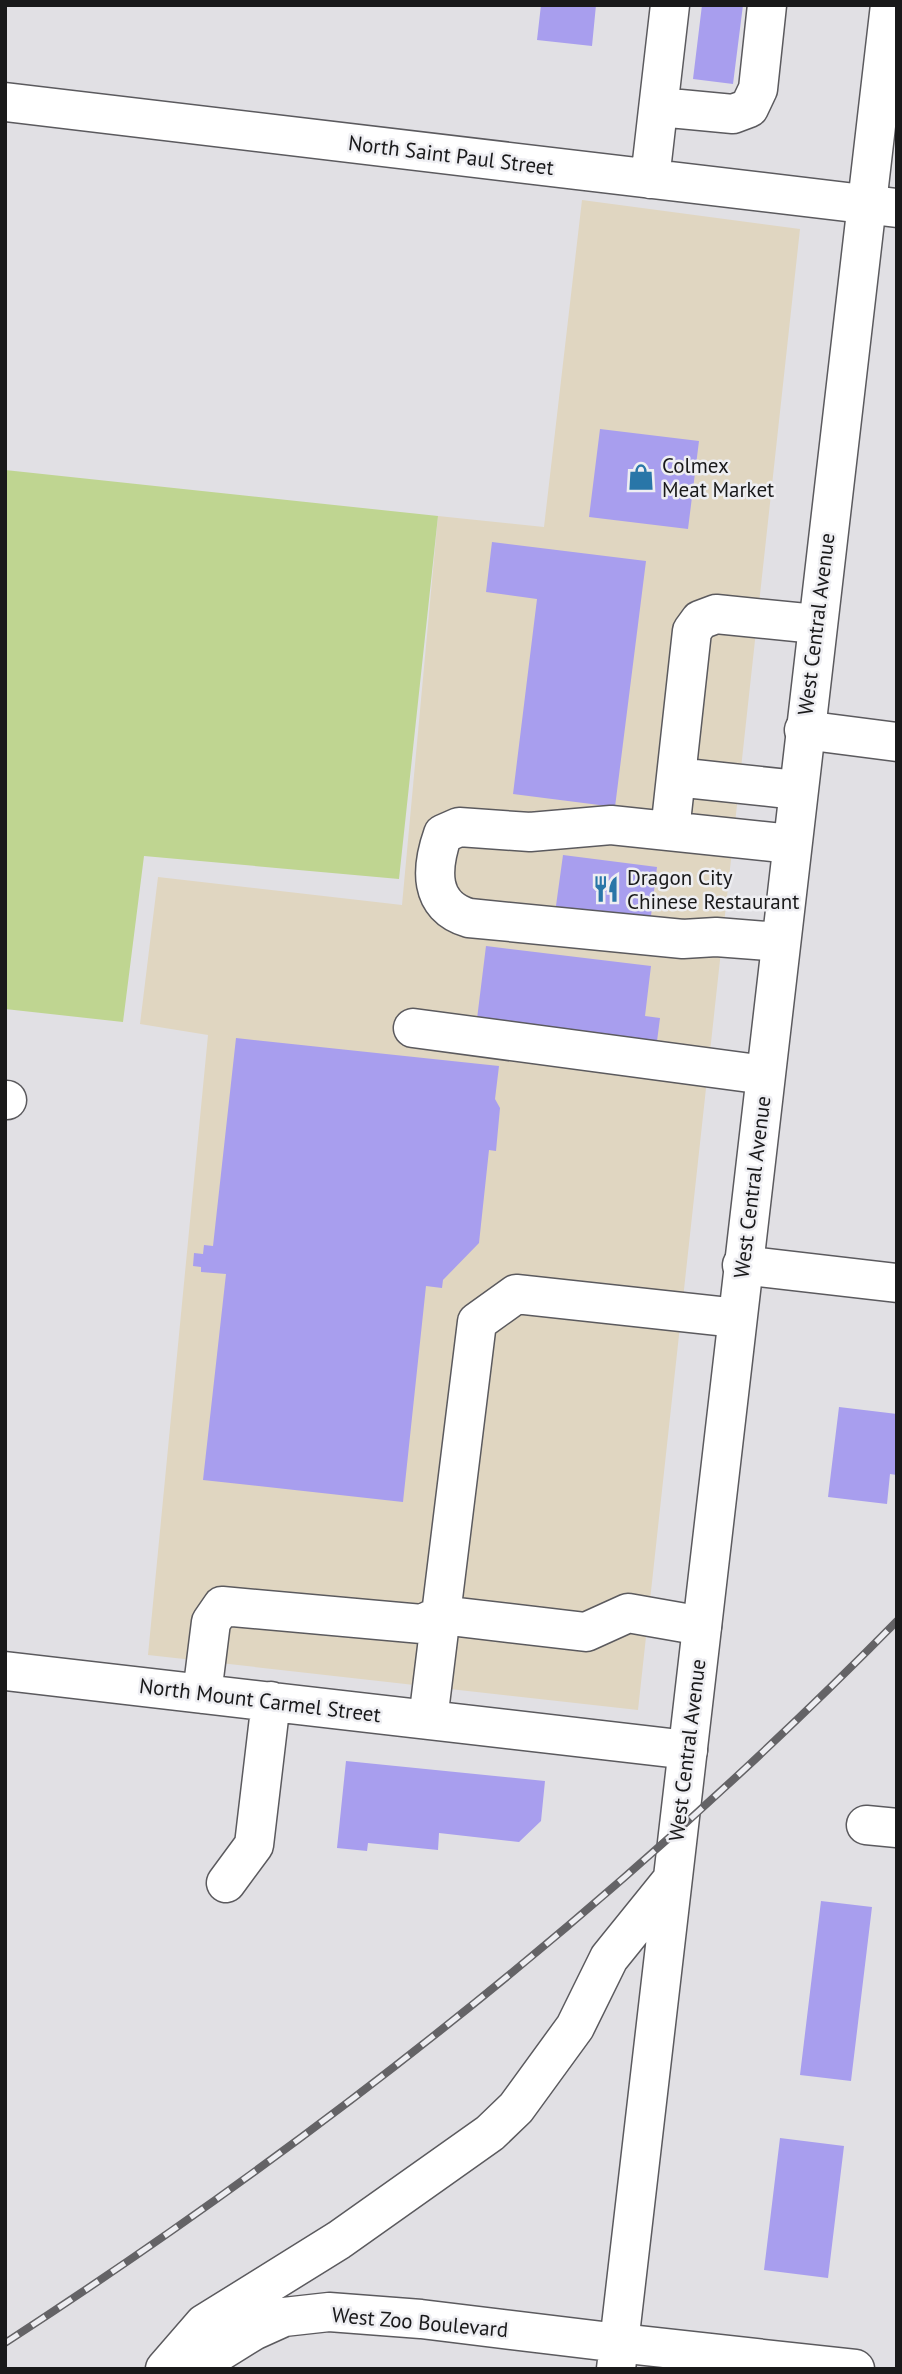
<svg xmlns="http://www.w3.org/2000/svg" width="902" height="2374" font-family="'PT Sans',sans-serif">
  <rect width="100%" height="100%" fill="#e1e0e4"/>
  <!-- commercial -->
  <path fill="#e0d6c1" d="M 582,200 L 800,229 L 638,1710 L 148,1655 L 208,1035 L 140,1024 L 158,877 L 402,905 L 438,516 L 544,527 Z"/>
  <!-- green -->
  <path fill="#bfd591" d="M 5,470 L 438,516 L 399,879 L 144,856 L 123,1022 L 5,1009 Z"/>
  <!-- building -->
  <path fill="#a89eee" d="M 541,5 L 596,5 L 592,46 L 537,40 Z
    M 702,5 L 743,5 L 733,84 L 693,79 Z
    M 600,429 L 699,441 L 688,529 L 589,517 Z
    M 492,542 L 646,561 L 615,807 L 513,794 L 537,599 L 486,592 Z
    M 563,855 L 657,867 L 650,924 L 555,913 Z
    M 486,946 L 651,966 L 645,1016 L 660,1018 L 656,1049 L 476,1027 Z
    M 236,1038 L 499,1066 L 495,1099 L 500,1108 L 496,1151 L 489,1150 L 479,1243 L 443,1280 L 442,1288 L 426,1286 L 403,1502 L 203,1480 L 226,1274 L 201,1272 L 201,1267 L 193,1266 L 194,1253 L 203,1254 L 204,1245 L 213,1246 Z
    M 839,1407 L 897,1414 L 897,1475 L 890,1474 L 887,1504 L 828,1497 Z
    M 346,1761 L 545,1781 L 541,1821 L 519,1842 L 439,1833 L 438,1850 L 368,1843 L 367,1851 L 337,1848 Z
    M 821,1901 L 872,1907 L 851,2081 L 800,2075 Z
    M 780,2138 L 844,2146 L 828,2278 L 764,2270 Z"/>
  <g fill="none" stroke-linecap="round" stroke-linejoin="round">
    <defs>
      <path id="minor" d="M 5,102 L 897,208
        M 659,107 L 733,114 L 749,108 L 758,89 L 767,5
        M 650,179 L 670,5
        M 804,730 L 897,742
        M 676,777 L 797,790
        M 670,831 L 692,631 L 700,620 L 716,614 L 816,624
        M 780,942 L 716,937 L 683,939 L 469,918 C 428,906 431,868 443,834 L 459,827 L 530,832 L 611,825 L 791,844
        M 413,1028 L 765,1075
        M 5,1100 L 7,1100
        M 742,1265 L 897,1283
        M 5,1671 L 688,1750
        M 202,1694 L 211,1622 L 222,1606 L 422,1624 L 441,1615 L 586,1632 L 628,1613 L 702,1626
        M 428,1720 L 477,1322 L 516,1294 L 737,1318
        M 866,1825 L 897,1828
        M 226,1883 L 254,1845 L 271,1701
        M 619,2343 L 855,2369"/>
      <path id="major" d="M 165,2369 L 204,2324 L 339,2240 L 490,2133 L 516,2108 L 575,2027 L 609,1958 L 672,1880
        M 192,2369 L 253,2331 L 284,2317 L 329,2312 L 421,2319 L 619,2343
        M 616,2369 L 890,5"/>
    </defs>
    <!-- minor casing -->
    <use href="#minor" stroke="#5b5a5e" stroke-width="41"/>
    <!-- major casing -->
    <use href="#major" stroke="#5b5a5e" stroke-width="41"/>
    <!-- minor -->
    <use href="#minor" stroke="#fff" stroke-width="38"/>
    <!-- major -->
    <use href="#major" stroke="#fff" stroke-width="38"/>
    <defs>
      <path id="rail" d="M 5,2343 C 327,2134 628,1894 897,1621"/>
    </defs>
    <!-- rail casing -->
    <use href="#rail" stroke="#646366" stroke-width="8"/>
    <!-- rail -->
    <use href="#rail" stroke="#eeeef2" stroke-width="5" stroke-dasharray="16" stroke-linecap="butt"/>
  </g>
  <!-- icons -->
  <defs>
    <symbol id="shop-bare" viewBox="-9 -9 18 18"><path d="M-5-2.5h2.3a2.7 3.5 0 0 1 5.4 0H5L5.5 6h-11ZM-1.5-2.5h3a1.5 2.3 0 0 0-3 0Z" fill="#2976a8" stroke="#eeeef2" stroke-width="2.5" paint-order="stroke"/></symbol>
    <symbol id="restaurant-bare" viewBox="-9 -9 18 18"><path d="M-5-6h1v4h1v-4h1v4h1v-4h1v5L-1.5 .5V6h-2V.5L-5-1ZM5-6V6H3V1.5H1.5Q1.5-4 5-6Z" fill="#2976a8" stroke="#eeeef2" stroke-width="2.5" paint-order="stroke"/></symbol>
  </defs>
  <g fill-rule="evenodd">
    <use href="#shop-bare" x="622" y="458" width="38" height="38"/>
    <use href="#restaurant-bare" x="587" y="870" width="38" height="38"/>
  </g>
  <g text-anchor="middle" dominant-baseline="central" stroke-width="5" stroke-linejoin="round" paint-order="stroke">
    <!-- street labels -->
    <g font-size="21" fill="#19191a" stroke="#eeeef2">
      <text transform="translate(451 155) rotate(7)">North Saint Paul Street</text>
      <text transform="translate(816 624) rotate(-83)">West Central Avenue</text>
      <text transform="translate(752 1187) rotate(-83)">West Central Avenue</text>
      <text transform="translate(260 1700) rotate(7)">North Mount Carmel Street</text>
      <text transform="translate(687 1750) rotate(-83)">West Central Avenue</text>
      <text transform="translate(420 2322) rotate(5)">West Zoo Boulevard</text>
    </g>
    <!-- poi labels -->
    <g font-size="21" fill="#19191a" stroke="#eeeef2" text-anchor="start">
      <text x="662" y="465">Colmex<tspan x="662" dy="24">Meat Market</tspan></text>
      <text x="627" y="877">Dragon City<tspan x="627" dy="24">Chinese Restaurant</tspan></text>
    </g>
  </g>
  <!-- border -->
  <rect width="902" height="2374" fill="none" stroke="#19191a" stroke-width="14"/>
</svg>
